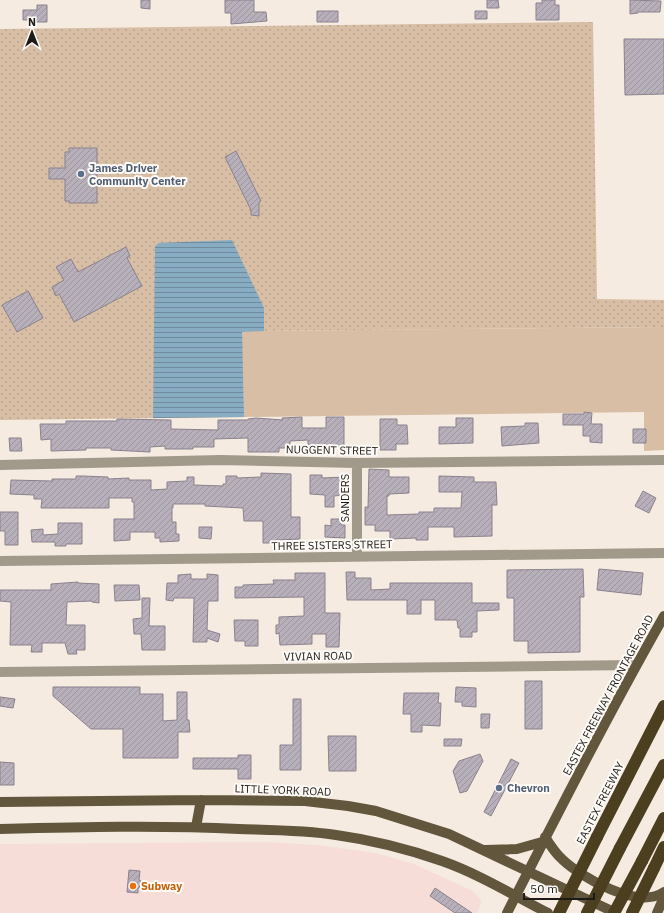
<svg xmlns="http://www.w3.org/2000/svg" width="664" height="913" font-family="'IBM Plex Sans',sans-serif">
  <defs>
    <pattern id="park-dots" width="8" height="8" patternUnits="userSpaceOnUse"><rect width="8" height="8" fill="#d7bea5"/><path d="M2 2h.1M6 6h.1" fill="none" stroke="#b8a38d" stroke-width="1.8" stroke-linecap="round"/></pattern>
    <pattern id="water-rules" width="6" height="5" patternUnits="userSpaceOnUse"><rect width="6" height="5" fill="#88acc2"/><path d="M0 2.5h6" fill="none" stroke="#6f8b9d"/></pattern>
    <pattern id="building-hatch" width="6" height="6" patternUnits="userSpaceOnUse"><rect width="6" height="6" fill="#b7afba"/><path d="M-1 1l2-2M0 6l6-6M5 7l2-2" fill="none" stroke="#9d969f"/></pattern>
  </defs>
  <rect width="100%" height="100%" fill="#f5ebe1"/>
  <!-- commercial -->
  <path fill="#f7ddd7" d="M 269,842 L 316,845 L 376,853 L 414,864 L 473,891 L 482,902 L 477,913 L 0,913 L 0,844 Z"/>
  <!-- grass -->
  <path fill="#d7bea5" d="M 664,327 L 664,450 L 644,451 L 644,412 L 244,417 L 242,331 Z"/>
  <!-- park -->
  <path fill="url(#park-dots)" d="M 593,22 L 597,299 L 664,300 L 664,327 L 243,331 L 244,417 L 0,420 L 0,29 Z"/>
  <!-- water -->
  <path fill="url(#water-rules)" d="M 232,240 L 264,308 L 264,331 L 242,332 L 244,417 L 153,418 L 155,246 L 159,243 Z"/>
  <!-- building -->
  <path fill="url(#building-hatch)" stroke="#89828d" d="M 141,0 L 150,0 L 150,9 L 141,8 Z
    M 225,0 L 254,0 L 254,12 L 266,12 L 267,21 L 231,24 L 231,13 L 225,13 Z
    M 487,0 L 498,0 L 499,8 L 487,8 Z
    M 542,0 L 555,0 L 555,5 L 559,5 L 559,20 L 536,20 L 536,3 L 542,3 Z
    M 630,0 L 661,1 L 660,12 L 638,12 L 638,13 L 630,14 Z
    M 37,5 L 47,5 L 47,22 L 36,22 L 36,20 L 23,20 L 23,10 L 37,10 Z
    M 317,11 L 338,11 L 338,22 L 317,22 Z
    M 475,11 L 487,11 L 487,19 L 475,19 Z
    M 624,39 L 664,39 L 664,94 L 625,95 Z
    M 69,148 L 97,148 L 97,203 L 69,203 L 69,201 L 65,201 L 65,179 L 49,179 L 49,168 L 65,168 L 65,152 L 69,152 Z
    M 236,151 L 261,201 L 259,202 L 259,216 L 251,215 L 251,210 L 225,157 Z
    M 126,247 L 130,256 L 127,258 L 142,286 L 74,322 L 59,294 L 56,296 L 52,287 L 64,280 L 56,267 L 71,259 L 78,272 Z
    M 28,291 L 43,318 L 17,332 L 2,305 Z
    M 584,412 L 592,413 L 591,424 L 602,424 L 602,443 L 590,442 L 590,436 L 583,436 L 583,425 L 563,425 L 563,414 L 584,414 Z
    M 302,417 L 302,428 L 326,428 L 326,417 L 344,417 L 344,447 L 327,448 L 327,445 L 308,445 L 308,440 L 290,441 L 290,448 L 279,448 L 279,452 L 248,452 L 248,438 L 214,439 L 214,447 L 193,447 L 193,449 L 165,449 L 165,446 L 150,447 L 150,452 L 111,450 L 111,448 L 86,448 L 86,450 L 51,451 L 51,439 L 41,440 L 40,424 L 66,424 L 66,421 L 117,421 L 117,419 L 171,420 L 171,429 L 218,430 L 218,420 L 248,420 L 248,419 L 256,418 L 283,420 L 282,418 Z
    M 456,418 L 473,418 L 473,443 L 439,444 L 439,427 L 456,427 Z
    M 380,419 L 397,419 L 397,425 L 407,425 L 408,444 L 396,444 L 396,450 L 380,450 Z
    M 525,423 L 538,423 L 539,443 L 502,446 L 501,427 L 525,426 Z
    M 633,429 L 646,429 L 646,443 L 633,443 Z
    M 9,438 L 21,438 L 22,451 L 10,451 Z
    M 369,469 L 389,470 L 389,477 L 409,477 L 409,493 L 389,494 L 389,496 L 387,496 L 387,515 L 419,514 L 419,512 L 434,512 L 434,508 L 461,508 L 462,492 L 439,492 L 439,476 L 474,477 L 474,482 L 496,482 L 497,505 L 492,505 L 492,536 L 454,537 L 454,527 L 428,527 L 428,540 L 416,540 L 416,538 L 390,539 L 390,531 L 375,531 L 375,525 L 365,525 L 365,507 L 368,507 Z
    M 261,473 L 291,474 L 291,517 L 300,517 L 300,539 L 276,540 L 276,543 L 263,543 L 263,521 L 244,521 L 243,508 L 205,506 L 205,504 L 173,504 L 173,508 L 172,508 L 172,522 L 176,522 L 176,534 L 179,534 L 179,541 L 160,542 L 160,538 L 155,538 L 155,532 L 130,532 L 130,540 L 114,541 L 114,519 L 134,519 L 134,502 L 132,502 L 132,498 L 109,498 L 109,508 L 41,508 L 42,499 L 34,499 L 34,495 L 10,494 L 11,480 L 52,481 L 52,479 L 76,479 L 76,476 L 83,476 L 108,477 L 108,479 L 129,478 L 129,480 L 151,480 L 151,490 L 167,489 L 167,482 L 187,481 L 187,477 L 194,477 L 194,485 L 223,486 L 223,484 L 226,484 L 226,476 L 237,476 L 237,478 L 261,477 Z
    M 310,475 L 322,475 L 322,478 L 344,477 L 344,495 L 334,496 L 334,507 L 325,507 L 325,495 L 310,494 Z
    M 643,491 L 656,498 L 649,513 L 635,506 Z
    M 0,512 L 18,512 L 18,545 L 5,545 L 5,531 L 0,531 Z
    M 331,519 L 341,519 L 341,525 L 345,525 L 345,538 L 325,537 L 325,525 L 331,526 Z
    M 58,523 L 82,523 L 82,544 L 66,544 L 66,546 L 55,546 L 55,542 L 32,542 L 31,530 L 43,529 L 43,535 L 58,534 Z
    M 199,527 L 212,527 L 211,539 L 199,538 Z
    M 583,569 L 584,597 L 580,597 L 580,652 L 528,653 L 528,641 L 514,641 L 514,598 L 507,598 L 507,570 Z
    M 599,569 L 643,573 L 641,595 L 597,590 Z
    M 346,572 L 355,572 L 355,578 L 371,578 L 371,590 L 390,589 L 390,583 L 472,583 L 472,603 L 499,603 L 499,610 L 477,611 L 477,632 L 472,632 L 472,637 L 460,637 L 460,628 L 458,628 L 457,620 L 435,620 L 435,600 L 421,600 L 421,614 L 407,614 L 407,600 L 347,600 Z
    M 295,573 L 325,573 L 325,613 L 340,613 L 339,647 L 326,647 L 326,634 L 312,634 L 312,644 L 280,645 L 279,633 L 276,634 L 276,625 L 279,625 L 279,617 L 304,616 L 304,597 L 235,598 L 235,587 L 243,587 L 243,585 L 274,584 L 273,580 L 295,580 Z
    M 191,574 L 191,579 L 207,579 L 207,574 L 218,575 L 218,601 L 208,601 L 207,630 L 220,634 L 218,642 L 207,638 L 207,642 L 193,642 L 194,598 L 174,598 L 173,601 L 166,600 L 167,583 L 178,583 L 178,575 Z
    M 78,582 L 78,583 L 99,584 L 99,603 L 92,602 L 92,601 L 67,602 L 66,625 L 85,625 L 85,650 L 76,650 L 77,654 L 68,654 L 65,643 L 42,643 L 42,652 L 31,652 L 32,645 L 10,645 L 11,602 L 0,601 L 0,590 L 51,590 L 51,584 Z
    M 114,585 L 139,585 L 140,600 L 115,601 Z
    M 142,598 L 150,598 L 149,626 L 165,626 L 165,650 L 142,650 L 141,634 L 134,634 L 133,619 L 142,618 Z
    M 234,620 L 258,620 L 258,646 L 245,646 L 245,641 L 235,641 Z
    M 525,681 L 542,681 L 542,729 L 525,729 Z
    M 53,687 L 140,687 L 140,694 L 163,694 L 163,721 L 177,720 L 177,692 L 187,692 L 187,720 L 189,720 L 190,732 L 178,732 L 178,758 L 123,758 L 123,729 L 91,729 L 53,696 Z
    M 456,687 L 476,688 L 476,707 L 462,706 L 462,702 L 455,702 Z
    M 404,693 L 439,693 L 438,703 L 441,703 L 440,726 L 422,725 L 422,732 L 411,732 L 411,714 L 403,714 Z
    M 0,697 L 15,699 L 13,708 L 0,706 Z
    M 293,699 L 301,699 L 301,770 L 280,770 L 280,745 L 293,745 Z
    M 481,714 L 490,714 L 489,728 L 481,728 Z
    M 328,736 L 356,736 L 356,771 L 329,771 Z
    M 444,739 L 462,739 L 461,746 L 444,746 Z
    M 480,754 L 483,761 L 467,791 L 460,793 L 453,771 L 459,761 Z
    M 238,755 L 251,755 L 251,779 L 238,779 L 238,769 L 193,769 L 193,758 L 238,758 Z
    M 511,759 L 519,763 L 491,816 L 484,812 Z
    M 0,762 L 14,763 L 14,785 L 0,785 Z
    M 129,870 L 140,871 L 139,880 L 141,881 L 140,888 L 138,888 L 138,893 L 127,892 Z
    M 435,888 L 472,913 L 455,913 L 430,896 Z"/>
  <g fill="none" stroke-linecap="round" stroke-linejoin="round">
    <!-- minor -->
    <path stroke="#a19a8b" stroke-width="10" d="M 357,463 L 357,556
      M 0,465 L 221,460 L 357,463 L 664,460
      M 0,561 L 664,553
      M 0,672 L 636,665"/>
    <!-- major -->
    <path stroke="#62573c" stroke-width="10" d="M 0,802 L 201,800 L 305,801 L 348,806 L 376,811 L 449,834 L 616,913
      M 196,827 L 201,800
      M 0,829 C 80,827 160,825 239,829 C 271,830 305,830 336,835 C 372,840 408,849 442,861 C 479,874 513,895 548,913
      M 545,837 C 550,845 555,853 562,859 C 582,878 638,910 664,892
      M 485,850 L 517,849 L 542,842
      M 507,913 C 558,813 609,713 664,616
      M 657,913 L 664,897"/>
    <!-- highway -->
    <path stroke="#4c3f1f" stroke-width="12" d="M 597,837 L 664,706
      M 620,848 L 664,765
      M 642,861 L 664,818
      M 654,868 L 664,847"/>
    <!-- highway-bridge -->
    <path stroke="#4c3f1f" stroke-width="12" d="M 559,913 L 597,837
      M 587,913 L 620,848
      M 614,913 L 642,861
      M 632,913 L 654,868"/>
  </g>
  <!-- markers -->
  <g fill="#5c6f8a" stroke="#fefaf6" stroke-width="1.5">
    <circle cx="81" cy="174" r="4"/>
    <circle cx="499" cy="788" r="4"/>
  </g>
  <circle fill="#e8710a" stroke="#fefaf6" stroke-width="1.5" cx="133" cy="886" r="4"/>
  <g text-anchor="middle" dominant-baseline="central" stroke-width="4" stroke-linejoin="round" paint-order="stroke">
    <!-- service labels -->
    <g font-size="11" font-weight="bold" fill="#4e5e75" stroke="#fefaf6" text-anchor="start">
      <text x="89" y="168">James Driver<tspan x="89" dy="13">Community Center</tspan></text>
      <text x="507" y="788">Chevron</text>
    </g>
    <!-- street labels -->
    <g font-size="11" fill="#1e1a17" stroke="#fefaf6">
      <text transform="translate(332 450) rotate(1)">NUGGENT STREET</text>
      <text transform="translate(345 498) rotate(-90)">SANDERS</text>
      <text transform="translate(332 545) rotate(-1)">THREE SISTERS STREET</text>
      <text transform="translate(318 656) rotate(-1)">VIVIAN ROAD</text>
      <text transform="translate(608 695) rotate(-62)">EASTEX FREEWAY FRONTAGE ROAD</text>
      <text transform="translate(283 790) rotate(2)">LITTLE YORK ROAD</text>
      <text transform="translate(600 803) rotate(-63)">EASTEX FREEWAY</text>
    </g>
    <!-- food labels -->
    <g font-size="11" font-weight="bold" fill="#c56008" stroke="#fefaf6" text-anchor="start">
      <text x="141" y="886">Subway</text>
    </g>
  </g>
  <!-- north arrow -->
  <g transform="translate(32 32)" stroke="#fefaf6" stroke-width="3" paint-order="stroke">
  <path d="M0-3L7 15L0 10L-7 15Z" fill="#1e1a17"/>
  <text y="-6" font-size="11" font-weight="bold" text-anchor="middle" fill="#1e1a17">N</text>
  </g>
  <!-- scale -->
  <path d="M524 893v6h70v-6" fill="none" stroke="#1e1a17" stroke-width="2"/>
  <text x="530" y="893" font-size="12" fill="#1e1a17" stroke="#fefaf6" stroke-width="3" paint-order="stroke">50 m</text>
</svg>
